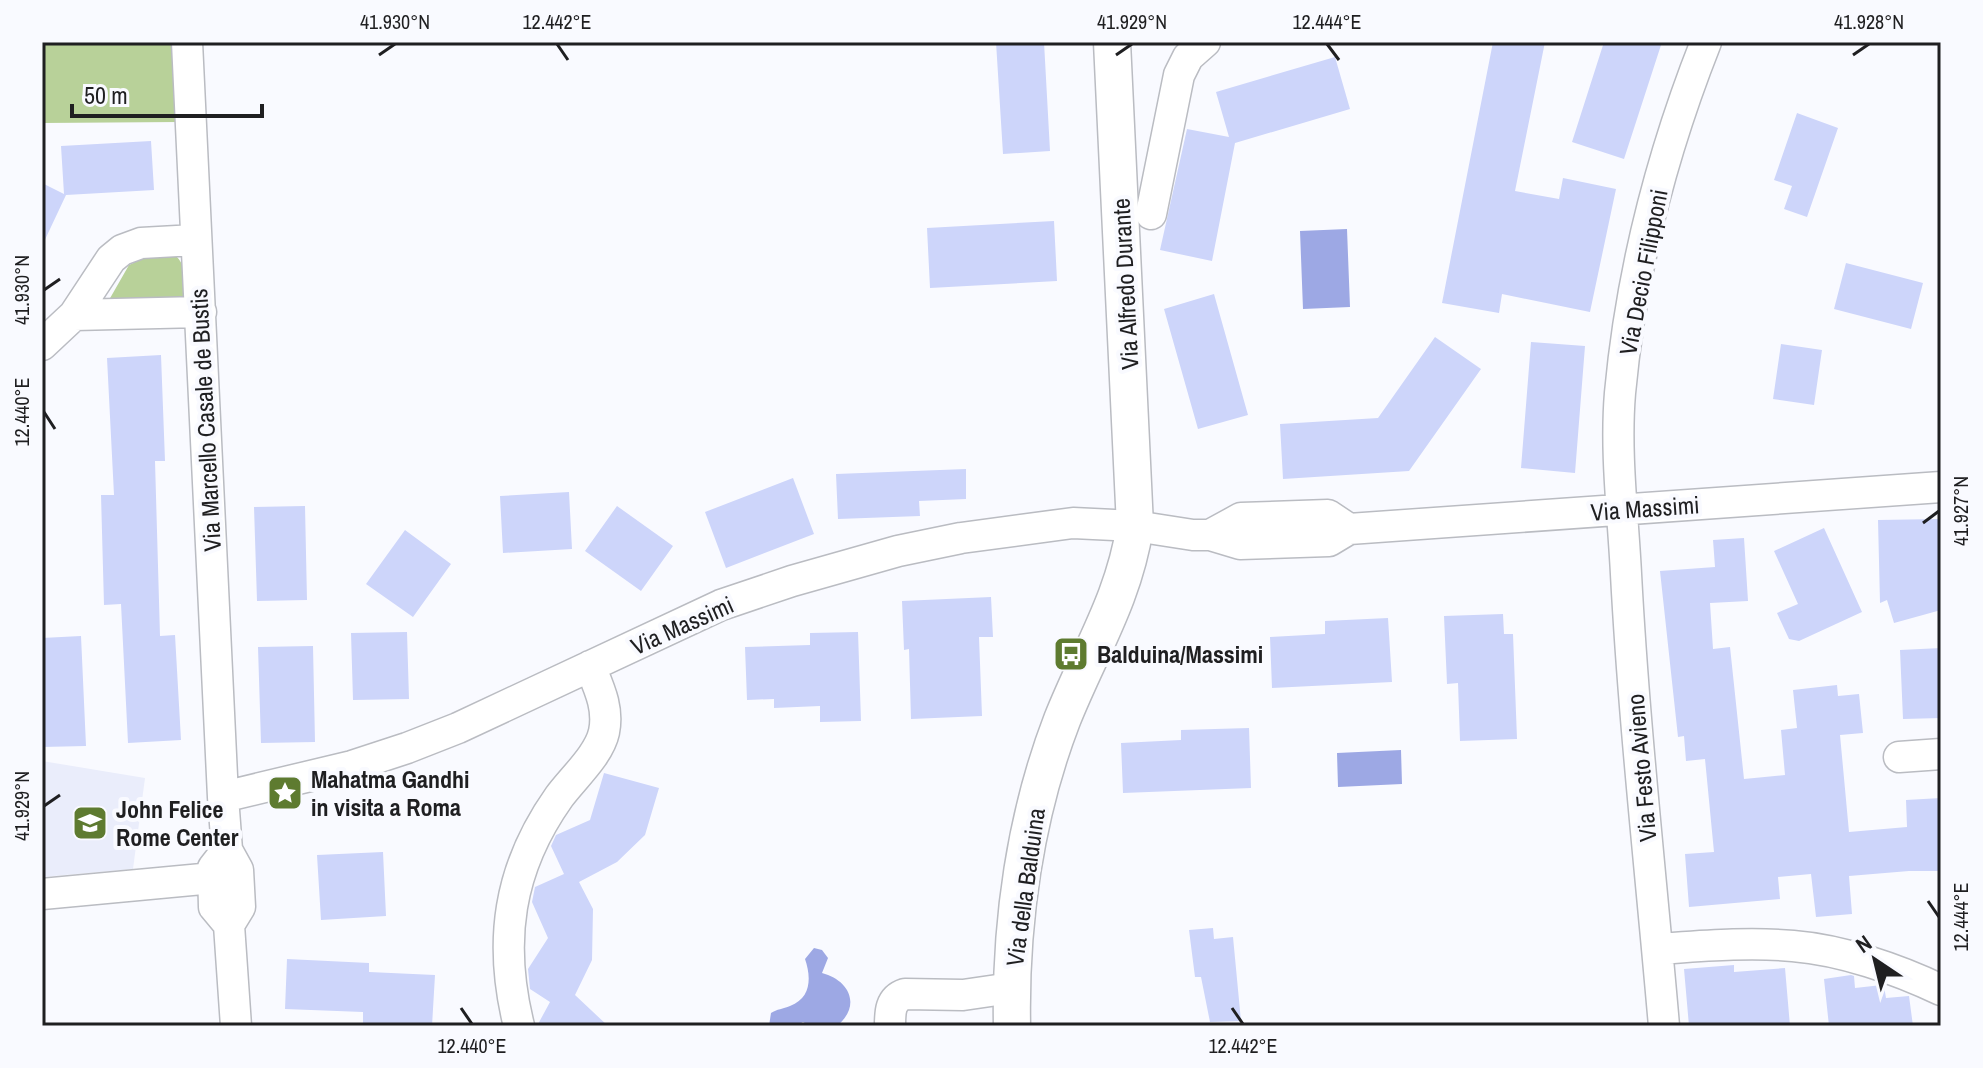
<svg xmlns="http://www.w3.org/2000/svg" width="1983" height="1068" font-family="'Archivo Narrow',sans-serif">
  <rect width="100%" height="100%" fill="#f9faff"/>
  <!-- built -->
  <path fill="#eaedfb" d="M 42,761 L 145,778 L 133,869 L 42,877 Z"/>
  <!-- green -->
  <path fill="#b8d199" d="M 42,42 L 178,42 L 179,122 L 42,123 Z
    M 148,256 L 176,256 C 187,266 185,284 185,298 L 109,300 L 129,265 Z"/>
  <!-- water -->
  <path fill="#9da8e4" d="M 1347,229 L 1350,307 L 1303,309 L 1300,231 Z
    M 1401,750 L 1402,784 L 1338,787 L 1337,753 Z
    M 814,948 L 822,950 L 828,958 L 822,973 C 849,980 862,1005 837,1026 L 810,1026 L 803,1022 L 796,1026 L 769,1026 L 771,1013 C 777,1009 783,1009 790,1006 C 812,998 811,976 805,959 Z"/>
  <!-- building -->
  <path fill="#cdd5fa" d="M 996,42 L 1044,42 L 1050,151 L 1003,154 Z
    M 1493,42 L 1545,42 L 1515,191 L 1559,199 L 1563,178 L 1616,189 L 1590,312 L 1502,294 L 1499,313 L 1442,303 Z
    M 1604,42 L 1662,42 L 1624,159 L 1572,142 Z
    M 1335,57 L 1350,109 L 1235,143 L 1212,261 L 1160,250 L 1187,129 L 1229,137 L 1216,92 Z
    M 1797,113 L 1838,128 L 1807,217 L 1784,209 L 1792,186 L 1774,180 Z
    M 151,141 L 154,190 L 66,195 L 42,246 L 42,183 L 64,194 L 61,146 Z
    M 1054,221 L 1057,281 L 930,288 L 927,228 Z
    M 1846,263 L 1923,283 L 1911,329 L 1834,309 Z
    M 1214,294 L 1248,415 L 1198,429 L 1164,309 Z
    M 1435,337 L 1481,369 L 1409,471 L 1283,479 L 1280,424 L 1378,418 Z
    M 1531,342 L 1585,346 L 1575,473 L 1521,468 Z
    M 1781,344 L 1822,350 L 1814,405 L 1773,399 Z
    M 161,355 L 165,461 L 155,461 L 160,636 L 175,635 L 181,740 L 128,743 L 121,604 L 104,605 L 101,495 L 114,495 L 107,358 Z
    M 966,469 L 966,499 L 919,501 L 920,516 L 838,519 L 836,474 Z
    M 793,478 L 814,534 L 726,568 L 705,512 Z
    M 569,492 L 572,549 L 503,553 L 500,496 Z
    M 305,506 L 307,600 L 257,601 L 254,507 Z
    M 617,506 L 673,546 L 641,591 L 585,551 Z
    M 1939,519 L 1941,610 L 1894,623 L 1887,600 L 1880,603 L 1878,520 Z
    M 1824,528 L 1862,612 L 1799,641 L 1789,639 L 1777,613 L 1798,604 L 1774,551 Z
    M 405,530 L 451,564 L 413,617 L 366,584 Z
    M 1744,538 L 1748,601 L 1710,603 L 1713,649 L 1730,647 L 1744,779 L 1785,775 L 1781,730 L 1797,728 L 1793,690 L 1837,685 L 1838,696 L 1859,694 L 1863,733 L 1840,735 L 1849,832 L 1907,827 L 1906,800 L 1941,798 L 1941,871 L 1909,871 L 1849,876 L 1852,914 L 1816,917 L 1811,874 L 1778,877 L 1780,899 L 1689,907 L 1685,854 L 1714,852 L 1705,759 L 1686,761 L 1684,736 L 1678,737 L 1660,571 L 1715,567 L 1713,540 Z
    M 991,597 L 993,637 L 979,637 L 982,716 L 911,719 L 909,649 L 904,650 L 902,601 Z
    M 1503,614 L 1504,634 L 1513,634 L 1517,739 L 1460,741 L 1458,683 L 1447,684 L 1444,616 Z
    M 1388,618 L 1392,682 L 1272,688 L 1270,637 L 1325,634 L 1325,621 Z
    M 407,632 L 409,699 L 353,700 L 351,633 Z
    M 858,632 L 861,721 L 820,722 L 820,706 L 774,708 L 774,699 L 747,700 L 745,647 L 810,645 L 810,633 Z
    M 81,636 L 86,746 L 42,747 L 42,638 Z
    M 313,646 L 315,742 L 261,743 L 258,647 Z
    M 1941,648 L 1941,718 L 1903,719 L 1900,650 Z
    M 1249,728 L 1251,788 L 1123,793 L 1121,743 L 1181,740 L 1181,730 Z
    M 604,773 L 659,788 L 645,835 L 617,862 L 579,882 L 593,909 L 592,960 L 575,995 L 608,1026 L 537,1026 L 550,1002 L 530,989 L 528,969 L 548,938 L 532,902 L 535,887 L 564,874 L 551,846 L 556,835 L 590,820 Z
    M 383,852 L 386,916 L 321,920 L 317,855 Z
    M 1213,928 L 1214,939 L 1233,937 L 1241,1021 L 1210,1022 L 1201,977 L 1195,977 L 1189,930 Z
    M 287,959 L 369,963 L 369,972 L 435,975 L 432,1026 L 382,1026 L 363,1024 L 363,1012 L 285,1009 Z
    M 1734,965 L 1734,972 L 1785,968 L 1790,1026 L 1689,1026 L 1684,969 Z
    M 1851,975 L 1854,976 L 1855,988 L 1882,985 L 1884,986 L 1886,998 L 1909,996 L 1913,1026 L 1829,1026 L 1824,979 Z"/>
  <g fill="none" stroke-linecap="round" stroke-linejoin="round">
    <defs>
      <path id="minor" d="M 187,42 L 223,797
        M 1151,214 L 1179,75 L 1188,57 L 1205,42
        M 74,315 L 201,312
        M 42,345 L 74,315 L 111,259 L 122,250 L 141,243 L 195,240
        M 1210,535 L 1241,518 L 1328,515 L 1349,529
        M 1899,757 L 1941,754
        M 227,850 L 213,868 L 214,907 L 229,925 L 236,1026
        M 42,894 L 213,878
        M 229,925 L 240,907 L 238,870 L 227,850 L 223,797 L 352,766 L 407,748 L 458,728 L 721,605 L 792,581 L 898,551 L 961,538 L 1073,523 L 1135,526 L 1193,535 L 1210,535 L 1240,544 L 1329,541 L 1349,529 L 1941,487
        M 1658,949 C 1703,946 1748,942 1793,946 C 1842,950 1897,969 1941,990
        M 519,1026 C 498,942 508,869 559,797 C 573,778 599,755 604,732 C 609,708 599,688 590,666
        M 890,1026 C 890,1012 890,999 905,994 L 963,995 L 1011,988
        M 1664,1026 C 1651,875 1634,725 1626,574 C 1623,514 1615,453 1620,393 C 1631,274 1662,153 1706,42"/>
      <path id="tertiary" d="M 1012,1026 C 1010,923 1025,816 1062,720 C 1089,652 1124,599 1135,526 L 1112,42"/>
    </defs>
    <!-- minor casing -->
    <use href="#minor" stroke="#babcc2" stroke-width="33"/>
    <!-- tertiary casing -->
    <use href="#tertiary" stroke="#babcc2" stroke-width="39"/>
    <!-- minor -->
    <use href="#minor" stroke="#fff" stroke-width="30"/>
    <!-- tertiary -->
    <use href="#tertiary" stroke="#fff" stroke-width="36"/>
  </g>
  <!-- ticks -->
  <path fill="none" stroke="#1f1f21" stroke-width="3" d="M 557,44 L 568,60M 1327,44 L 1339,60M 379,55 L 395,44M 1116,55 L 1132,44M 1853,55 L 1869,44M 44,290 L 60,279M 44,412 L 55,429M 1923,523 L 1939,511M 44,806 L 60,795M 1928,901 L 1939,917M 461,1008 L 472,1024M 1232,1008 L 1243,1024"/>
  <!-- icons -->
  <defs>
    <symbol id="bus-square" viewBox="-11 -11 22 22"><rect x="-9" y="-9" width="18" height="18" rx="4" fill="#5e7b30" stroke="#f9faff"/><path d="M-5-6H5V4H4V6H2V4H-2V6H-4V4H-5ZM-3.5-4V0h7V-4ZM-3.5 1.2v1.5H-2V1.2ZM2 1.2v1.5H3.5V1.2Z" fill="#fff"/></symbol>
    <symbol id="sight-square" viewBox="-11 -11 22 22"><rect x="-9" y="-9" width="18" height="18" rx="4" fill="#5e7b30" stroke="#f9faff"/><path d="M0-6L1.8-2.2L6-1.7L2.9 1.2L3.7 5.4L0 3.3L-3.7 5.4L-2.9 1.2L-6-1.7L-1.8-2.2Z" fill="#fff"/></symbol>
    <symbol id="university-square" viewBox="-11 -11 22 22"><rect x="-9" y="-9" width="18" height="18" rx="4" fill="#5e7b30" stroke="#f9faff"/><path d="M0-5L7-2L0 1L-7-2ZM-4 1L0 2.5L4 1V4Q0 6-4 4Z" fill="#fff"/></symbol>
  </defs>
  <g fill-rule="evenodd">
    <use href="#bus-square" x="1051" y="634" width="40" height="40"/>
    <use href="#sight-square" x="265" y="773" width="40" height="40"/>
    <use href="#university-square" x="70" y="803" width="40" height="40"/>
  </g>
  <g text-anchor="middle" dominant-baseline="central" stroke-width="8" stroke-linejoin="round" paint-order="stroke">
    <!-- street labels -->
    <g font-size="24" fill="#1f1f21" stroke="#f9faff">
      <text transform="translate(1643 272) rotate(-79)">Via Decio Filipponi</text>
      <text transform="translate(1125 284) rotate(-93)">Via Alfredo Durante</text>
      <text transform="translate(205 420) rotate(-93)">Via Marcello Casale de Bustis</text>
      <text transform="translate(1645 508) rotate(-4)">Via Massimi</text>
      <text transform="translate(682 625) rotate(-24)">Via Massimi</text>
      <text transform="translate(1641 768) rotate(-95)">Via Festo Avieno</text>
      <text transform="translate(1025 887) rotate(-82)">Via della Balduina</text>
    </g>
    <!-- poi labels -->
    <g font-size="24" font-weight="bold" fill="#1f1f21" stroke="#f9faff" text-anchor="start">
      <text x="1097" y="654">Balduina/Massimi</text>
      <text x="311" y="779">Mahatma Gandhi<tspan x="311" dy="28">in visita a Roma</tspan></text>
      <text x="116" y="809">John Felice<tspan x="116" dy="28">Rome Center</tspan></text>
    </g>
  </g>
  <!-- border -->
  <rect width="1983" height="1068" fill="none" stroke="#f9faff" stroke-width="88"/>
  <!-- north arrow -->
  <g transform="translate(1875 960) rotate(325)" stroke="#f9faff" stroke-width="6" paint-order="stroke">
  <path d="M0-6L14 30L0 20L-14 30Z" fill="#1f1f21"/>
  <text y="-12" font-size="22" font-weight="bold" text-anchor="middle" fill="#1f1f21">N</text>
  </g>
  <!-- scale -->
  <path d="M72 104v12h190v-12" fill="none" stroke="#1f1f21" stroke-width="4"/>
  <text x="84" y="104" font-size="24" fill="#1f1f21" stroke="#f9faff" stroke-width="6" paint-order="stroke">50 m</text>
  <rect x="44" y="44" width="1895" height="980" fill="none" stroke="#1f1f21" stroke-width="3"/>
  <g font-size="20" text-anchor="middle" fill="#1f1f21">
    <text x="395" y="29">41.930°N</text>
    <text x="557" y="29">12.442°E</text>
    <text x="1132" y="29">41.929°N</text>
    <text x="1327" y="29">12.444°E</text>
    <text x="1869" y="29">41.928°N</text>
    <text transform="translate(22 290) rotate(-90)" y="7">41.930°N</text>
    <text transform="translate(22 412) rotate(-90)" y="7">12.440°E</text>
    <text transform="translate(1961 511) rotate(-90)" y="7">41.927°N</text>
    <text transform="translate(22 806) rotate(-90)" y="7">41.929°N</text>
    <text transform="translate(1961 917) rotate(-90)" y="7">12.444°E</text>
    <text x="472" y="1053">12.440°E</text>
    <text x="1243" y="1053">12.442°E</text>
  </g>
</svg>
